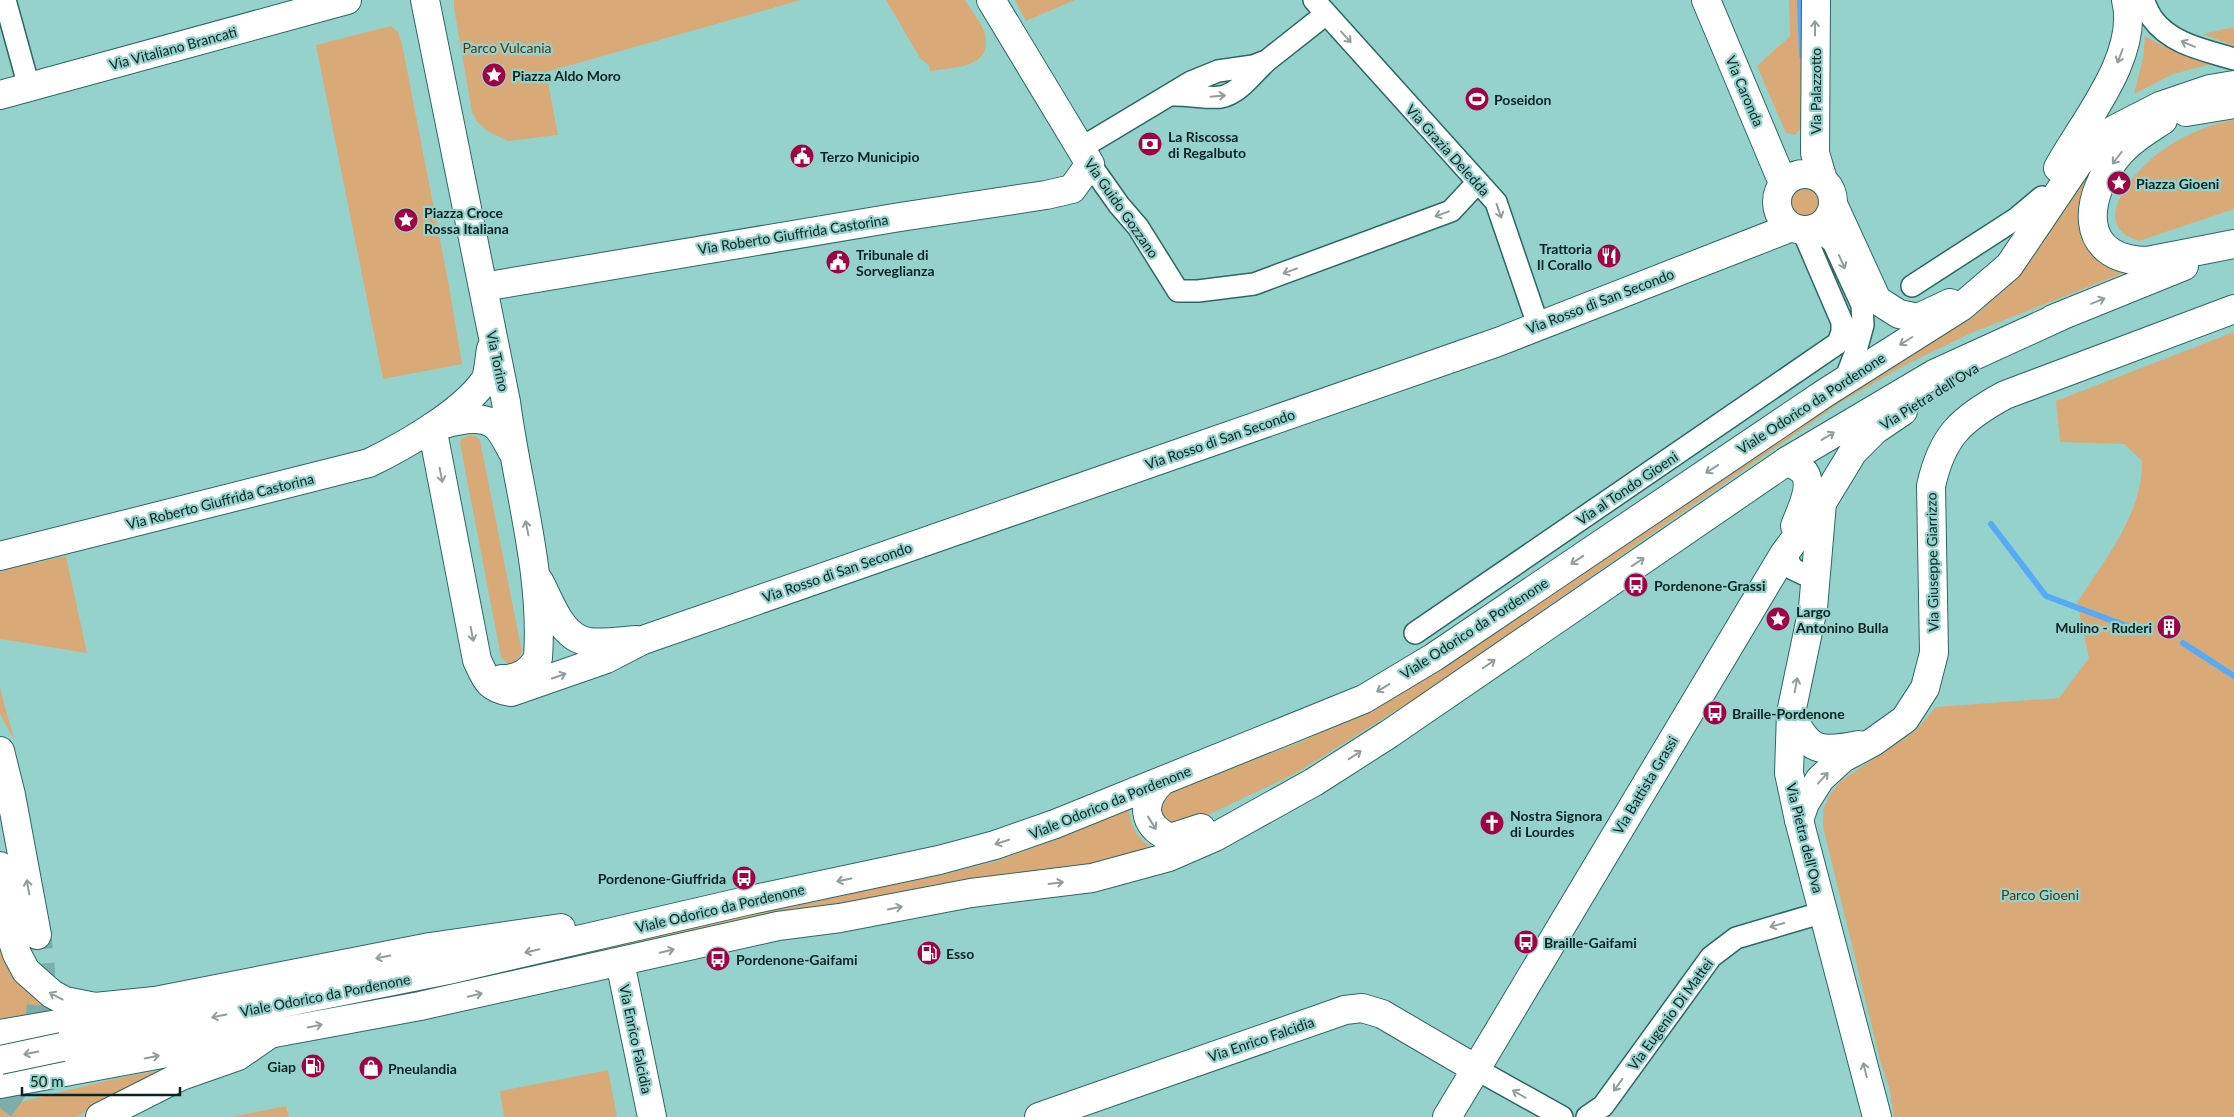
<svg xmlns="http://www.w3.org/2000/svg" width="2234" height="1117" font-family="Lato,sans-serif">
  <rect width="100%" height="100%" fill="#96d2cc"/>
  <!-- green -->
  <path fill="#d9aa78" d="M 454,0 L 801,0 L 546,72 L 558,135 L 508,141 L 489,132 L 478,123 L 472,112 L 454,8 Z
    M 886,0 L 965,0 C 970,9 983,25 985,34 C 993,69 953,67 930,71 L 929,66 L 920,58 Z
    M 1015,0 L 1075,0 L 1026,21 Z
    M 1789,0 L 1798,0 L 1804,125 L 1795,135 L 1786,133 L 1757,66 L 1790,36 Z
    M 391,26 L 398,32 L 402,44 L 449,286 L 462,364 L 383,379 L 316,45 Z
    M 2234,27 L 2234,46 L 2203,34 Z
    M 2145,36 L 2163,46 L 2216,63 L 2173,74 L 2134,94 L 2143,58 Z
    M 2234,120 L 2234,209 L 2139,241 C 2083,224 2140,164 2167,147 C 2187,134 2210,124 2234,120 Z
    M 2099,159 L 2087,192 L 2114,268 L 2126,272 L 1969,334 L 1907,364 L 1840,403 L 1419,696 L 1298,772 L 1185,826 L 1172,827 L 1156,807 L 1165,794 L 1303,741 L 1375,706 L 1428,676 L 1518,617 L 1761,450 L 1925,345 L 1971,319 L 1999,294 L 2061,207 Z
    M1790 202a15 15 0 1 1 30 0a15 15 0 1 1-30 0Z
    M 2234,332 L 2234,1117 L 1894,1117 L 1889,1087 L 1881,1064 L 1823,827 L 1823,810 L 1830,794 L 1842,780 L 1915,731 L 1936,707 L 2059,698 L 2089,658 L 2077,603 C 2104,560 2143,514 2142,461 L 2124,444 L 2060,442 L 2056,401 Z
    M 469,435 L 475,436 L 480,440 L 522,652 L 514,663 L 508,664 L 501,657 L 460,443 L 461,439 Z
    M 66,556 L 87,653 L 0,639 L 0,571 Z
    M 0,688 L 14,740 L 0,714 Z
    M 1129,809 C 1130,827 1138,840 1155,849 L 1096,865 L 968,880 L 717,927 L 464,983 L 463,978 L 697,925 L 946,874 L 1000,860 Z
    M 0,942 L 63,1011 L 0,1027 Z
    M 160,1070 L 76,1117 L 0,1117 L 0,1107 L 101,1082 Z
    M 608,1070 L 617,1117 L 504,1117 L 500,1091 Z
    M 286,1106 L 289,1117 L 231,1117 Z"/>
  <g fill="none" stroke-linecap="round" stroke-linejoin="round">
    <!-- stream -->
    <path stroke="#56aaf6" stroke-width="6" d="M 1800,0 L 1802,55
      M 1991,524 L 2046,596 L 2143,632
      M 2183,643 L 2234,676"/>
    <!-- primary-tunnel -->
    <path stroke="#7aafaa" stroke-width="28" stroke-dasharray="28 14" stroke-linecap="butt" d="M 0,1108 C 42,1054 47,1001 37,935"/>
    <defs>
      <path id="street" d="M 5,0 L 29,87
        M 1314,0 L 1496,202 L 1538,325
        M 2143,0 C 2146,6 2148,12 2152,18 C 2170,44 2205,50 2234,59
        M 1171,95 C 1188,94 1207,99 1221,97 C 1241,93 1254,71 1269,59 C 1288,44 1307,29 1326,14
        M 1081,148 L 1191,82 L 1218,71 L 1253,66 L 1266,61
        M 1090,164 L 1119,205 L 1138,227 L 1178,291 L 1198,291 L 1254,284 L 1451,211 L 1478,182
        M 1810,229 L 1819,232 L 1833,242 L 1862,305 L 1863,325 L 1855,354 L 1845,380
        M 1912,286 L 2017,218 L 2042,197
        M 1784,554 L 1793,569 L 1816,580
        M 1415,633 L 1838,343 L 1842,332 L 1842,322 L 1802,229
        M 1476,1069 L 1562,1117
        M 1587,1117 L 1603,1106 L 1711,957 L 1736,938 L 1824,912"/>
      <path id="secondary" d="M 425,0 L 506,402 C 517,487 544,572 538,658 C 530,672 519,679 502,679
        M 1706,0 L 1783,183
        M 1816,0 L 1815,153 L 1823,180
        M 0,95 L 347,0
        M1777 202a28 28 0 1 1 56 0a28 28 0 1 1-56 0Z
        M 1833,204 L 1877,300 L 1899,314 L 1918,318 L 1950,303
        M 483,287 L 900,217 L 1046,195 L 1072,189 L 1090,164 L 991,0
        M 435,426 C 454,422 481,412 497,427 C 503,433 508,444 512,451
        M 432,427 L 477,660 C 486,680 488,688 511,692 L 606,659 L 643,640 L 1498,342 L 1792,227
        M 1787,461 C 1791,464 1797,466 1801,469 C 1817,482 1800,512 1795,526
        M 0,556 L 369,463 C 404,446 460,414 483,383 C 489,376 489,359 491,349
        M 539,581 C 551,603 561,638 589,642 C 604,644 621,641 636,640
        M 1791,713 C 1808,752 1820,753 1859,745
        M 1799,820 L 1805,803 L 1820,779 L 1843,758 L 1873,742 L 1905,719 L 1925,688 L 1934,653 L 1931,486 C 1942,436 1961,419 2005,395 L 2234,309
        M 1476,1069 L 1784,554 L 1822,503"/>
      <path id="primary" d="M 2186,112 L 2234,104
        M 2163,120 C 2148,130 2132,139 2120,153 C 2084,194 2075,260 2147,261 L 2234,244
        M 2058,168 C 2083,122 2140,56 2126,0
        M 2053,319 L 2184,266
        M 0,751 L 11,795 L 37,935
        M 1162,781 C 1140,802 1142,825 1170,838 L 1201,828
        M 0,866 L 11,936 L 17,954 L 26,971 L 52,994 L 65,1001 L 95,1007 L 155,1001 L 430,947 L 561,928
        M 620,962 L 652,1117
        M 62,1047 L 448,970 L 746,901 L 939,860 L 995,845 L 1055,824 L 1364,699 L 1434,657 L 1825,393 L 1961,307 L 2009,266 L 2078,164 L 2099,140 L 2115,129 L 2160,106 L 2210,89 L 2234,85
        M 0,1084 L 420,1006 L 778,926 L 840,918 L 971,893 L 1092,878 L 1169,857 L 1215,837 L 1314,782 L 1389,734 L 1787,461 L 1934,374 L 2061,316
        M 1039,1117 L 1345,1010 L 1362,1008 L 1382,1014 L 1476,1069 L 1447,1117
        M 1877,1117 L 1799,820 L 1789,773 L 1791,713 L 1813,608 L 1822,503 L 1853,452 L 1875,430 L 1903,411"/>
      <path id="highway" d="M 0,1034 L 98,1017 L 155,1001
        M 100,1117 L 181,1076 L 238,1056 L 267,1036"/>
    </defs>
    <!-- street casing -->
    <use href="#street" stroke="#2c6863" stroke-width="24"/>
    <!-- secondary casing -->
    <use href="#secondary" stroke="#2c6863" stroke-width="30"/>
    <!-- primary casing -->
    <use href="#primary" stroke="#2c6863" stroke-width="30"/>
    <!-- highway casing -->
    <use href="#highway" stroke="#2c6863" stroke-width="30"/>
    <!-- street -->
    <use href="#street" stroke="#fff" stroke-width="21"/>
    <!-- secondary -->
    <use href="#secondary" stroke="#fff" stroke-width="28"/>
    <!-- primary -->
    <use href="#primary" stroke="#fff" stroke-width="28"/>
    <!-- highway -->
    <use href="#highway" stroke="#fff" stroke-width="28"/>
    <defs>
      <path id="primary-bridge" d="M 0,1060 L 62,1047"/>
    </defs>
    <!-- primary-bridge casing -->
    <use href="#primary-bridge" stroke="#2c6863" stroke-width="30" stroke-linecap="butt"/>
    <!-- primary-bridge -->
    <use href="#primary-bridge" stroke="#fff" stroke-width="28"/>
  </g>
  <!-- one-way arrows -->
  <defs><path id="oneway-shaft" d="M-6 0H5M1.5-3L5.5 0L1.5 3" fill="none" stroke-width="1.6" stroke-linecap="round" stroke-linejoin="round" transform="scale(1.25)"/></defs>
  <g stroke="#919c9c">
    <use href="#oneway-shaft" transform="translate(1815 28) rotate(-90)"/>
    <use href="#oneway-shaft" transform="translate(1346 37) rotate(48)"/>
    <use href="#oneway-shaft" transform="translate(2188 44) rotate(-157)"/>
    <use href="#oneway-shaft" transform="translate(2120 56) rotate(111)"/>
    <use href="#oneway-shaft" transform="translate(1218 96) rotate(-5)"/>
    <use href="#oneway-shaft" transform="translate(2117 158) rotate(127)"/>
    <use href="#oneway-shaft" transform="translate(1499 211) rotate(71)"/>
    <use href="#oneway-shaft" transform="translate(1442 214) rotate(160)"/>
    <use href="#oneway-shaft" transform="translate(1842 262) rotate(66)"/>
    <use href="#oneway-shaft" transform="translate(1290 271) rotate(160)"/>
    <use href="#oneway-shaft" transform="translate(2098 301) rotate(-22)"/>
    <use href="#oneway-shaft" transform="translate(1906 341) rotate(148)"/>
    <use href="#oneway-shaft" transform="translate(1828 436) rotate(-31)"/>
    <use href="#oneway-shaft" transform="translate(1712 469) rotate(146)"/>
    <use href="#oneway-shaft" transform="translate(441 475) rotate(79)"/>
    <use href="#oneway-shaft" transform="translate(527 528) rotate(-101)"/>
    <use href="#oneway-shaft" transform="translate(1577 560) rotate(146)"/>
    <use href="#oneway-shaft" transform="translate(1638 562) rotate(-34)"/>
    <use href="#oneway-shaft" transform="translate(472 634) rotate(79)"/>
    <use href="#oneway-shaft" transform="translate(1489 664) rotate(-35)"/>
    <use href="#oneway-shaft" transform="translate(559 676) rotate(-19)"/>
    <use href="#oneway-shaft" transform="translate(1796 685) rotate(-79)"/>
    <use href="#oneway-shaft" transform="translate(1383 688) rotate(149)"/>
    <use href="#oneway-shaft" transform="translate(1355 755) rotate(-33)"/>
    <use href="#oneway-shaft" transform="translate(1823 778) rotate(-48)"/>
    <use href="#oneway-shaft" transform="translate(1152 823) rotate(58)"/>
    <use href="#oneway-shaft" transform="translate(1002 842) rotate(162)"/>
    <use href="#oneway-shaft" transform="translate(844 880) rotate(168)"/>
    <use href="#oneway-shaft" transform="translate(1056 883) rotate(-7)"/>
    <use href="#oneway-shaft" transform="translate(28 887) rotate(-100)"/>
    <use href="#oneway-shaft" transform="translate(895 908) rotate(-11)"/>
    <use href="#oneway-shaft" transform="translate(1777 925) rotate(165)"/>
    <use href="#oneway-shaft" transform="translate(532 951) rotate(167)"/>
    <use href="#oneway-shaft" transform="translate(667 951) rotate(-13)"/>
    <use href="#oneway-shaft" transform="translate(383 957) rotate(169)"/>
    <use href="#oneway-shaft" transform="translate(475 995) rotate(-13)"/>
    <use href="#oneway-shaft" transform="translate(56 996) rotate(-152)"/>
    <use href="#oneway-shaft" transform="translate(219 1016) rotate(169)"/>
    <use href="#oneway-shaft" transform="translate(315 1026) rotate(-11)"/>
    <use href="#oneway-shaft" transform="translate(31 1053) rotate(169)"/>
    <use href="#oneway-shaft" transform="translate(152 1057) rotate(-11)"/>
    <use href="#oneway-shaft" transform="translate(1865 1070) rotate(-104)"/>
    <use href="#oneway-shaft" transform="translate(1618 1085) rotate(126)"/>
    <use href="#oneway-shaft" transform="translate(1519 1094) rotate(-150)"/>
  </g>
  <!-- icons -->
  <defs>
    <symbol id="sight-disc" viewBox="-11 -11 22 22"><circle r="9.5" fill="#a00343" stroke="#96d2cc"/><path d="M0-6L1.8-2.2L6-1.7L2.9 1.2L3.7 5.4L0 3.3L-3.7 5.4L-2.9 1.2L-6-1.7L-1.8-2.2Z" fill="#fff"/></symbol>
    <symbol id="stadium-disc" viewBox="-11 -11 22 22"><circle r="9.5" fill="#a00343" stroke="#96d2cc"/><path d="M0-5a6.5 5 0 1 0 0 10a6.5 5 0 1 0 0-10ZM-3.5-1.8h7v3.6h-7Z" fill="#fff"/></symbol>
    <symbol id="bank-disc" viewBox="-11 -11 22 22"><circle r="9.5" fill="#a00343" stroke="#96d2cc"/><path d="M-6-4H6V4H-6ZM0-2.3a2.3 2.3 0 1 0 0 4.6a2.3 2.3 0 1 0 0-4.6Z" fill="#fff"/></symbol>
    <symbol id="civic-disc" viewBox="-11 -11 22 22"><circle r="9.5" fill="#a00343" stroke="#96d2cc"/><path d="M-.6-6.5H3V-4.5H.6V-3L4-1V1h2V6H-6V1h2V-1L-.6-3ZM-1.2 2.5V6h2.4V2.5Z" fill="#fff"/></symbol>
    <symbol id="restaurant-disc" viewBox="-11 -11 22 22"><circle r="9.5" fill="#a00343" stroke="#96d2cc"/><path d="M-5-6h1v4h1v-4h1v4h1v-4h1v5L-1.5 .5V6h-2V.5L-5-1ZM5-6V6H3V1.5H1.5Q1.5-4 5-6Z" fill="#fff"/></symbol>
    <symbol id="bus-disc" viewBox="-11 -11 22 22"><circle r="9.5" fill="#a00343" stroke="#96d2cc"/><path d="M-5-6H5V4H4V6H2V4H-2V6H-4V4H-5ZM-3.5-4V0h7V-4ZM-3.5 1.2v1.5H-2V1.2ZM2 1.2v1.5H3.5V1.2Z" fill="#fff"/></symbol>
    <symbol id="building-disc" viewBox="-11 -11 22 22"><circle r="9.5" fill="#a00343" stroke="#96d2cc"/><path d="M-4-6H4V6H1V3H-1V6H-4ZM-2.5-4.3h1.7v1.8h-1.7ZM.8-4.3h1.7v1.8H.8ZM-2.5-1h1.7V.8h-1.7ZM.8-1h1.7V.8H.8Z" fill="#fff"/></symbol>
    <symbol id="church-disc" viewBox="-11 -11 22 22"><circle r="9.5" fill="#a00343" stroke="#96d2cc"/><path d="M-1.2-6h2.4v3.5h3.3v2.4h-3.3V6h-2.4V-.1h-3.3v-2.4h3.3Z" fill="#fff"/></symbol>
    <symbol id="fuel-disc" viewBox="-11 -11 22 22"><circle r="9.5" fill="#a00343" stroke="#96d2cc"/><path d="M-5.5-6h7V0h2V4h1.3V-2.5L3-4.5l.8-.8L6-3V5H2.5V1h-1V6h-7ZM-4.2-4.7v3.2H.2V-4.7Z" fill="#fff"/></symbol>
    <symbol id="shop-disc" viewBox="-11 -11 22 22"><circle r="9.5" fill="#a00343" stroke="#96d2cc"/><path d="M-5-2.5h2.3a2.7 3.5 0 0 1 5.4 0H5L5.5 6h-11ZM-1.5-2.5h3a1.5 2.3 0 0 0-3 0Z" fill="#fff"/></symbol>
  </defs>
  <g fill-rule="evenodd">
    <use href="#sight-disc" x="480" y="61" width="28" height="28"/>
    <use href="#stadium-disc" x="1463" y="85" width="28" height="28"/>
    <use href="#bank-disc" x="1136" y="130" width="28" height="28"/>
    <use href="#civic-disc" x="788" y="142" width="28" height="28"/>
    <use href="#sight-disc" x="2105" y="169" width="28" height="28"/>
    <use href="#sight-disc" x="392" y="206" width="28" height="28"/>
    <use href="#restaurant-disc" x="1595" y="242" width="28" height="28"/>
    <use href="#civic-disc" x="824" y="248" width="28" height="28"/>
    <use href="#bus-disc" x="1622" y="571" width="28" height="28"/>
    <use href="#sight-disc" x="1764" y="605" width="28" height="28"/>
    <use href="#building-disc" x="2155" y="613" width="28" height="28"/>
    <use href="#bus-disc" x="1701" y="699" width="28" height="28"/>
    <use href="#church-disc" x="1478" y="809" width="28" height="28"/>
    <use href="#bus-disc" x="730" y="864" width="28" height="28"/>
    <use href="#bus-disc" x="1512" y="928" width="28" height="28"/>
    <use href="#fuel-disc" x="915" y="939" width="28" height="28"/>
    <use href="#bus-disc" x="704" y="945" width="28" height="28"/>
    <use href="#fuel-disc" x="299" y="1052" width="28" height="28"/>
    <use href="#shop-disc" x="357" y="1054" width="28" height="28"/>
  </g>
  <g text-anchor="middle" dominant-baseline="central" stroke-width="4.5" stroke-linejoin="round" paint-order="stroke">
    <!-- park labels -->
    <g font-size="14" fill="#553711" stroke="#96d2cc">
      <text x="507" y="47">Parco Vulcania</text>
      <text x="2040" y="894">Parco Gioeni</text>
    </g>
    <!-- street labels -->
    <g font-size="14" fill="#0b2422" stroke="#96d2cc">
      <text transform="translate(173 48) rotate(-15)">Via Vitaliano Brancati</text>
      <text transform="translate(1745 91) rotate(67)">Via Caronda</text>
      <text transform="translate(1815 91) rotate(-90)">Via Palazzotto</text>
      <text transform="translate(1448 150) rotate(48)">Via Grazia Deledda</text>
      <text transform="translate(1122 208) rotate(55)">Via Guido Gozzano</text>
      <text transform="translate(793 234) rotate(-9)">Via Roberto Giuffrida Castorina</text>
      <text transform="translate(1600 301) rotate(-21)">Via Rosso di San Secondo</text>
      <text transform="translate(498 361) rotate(78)">Via Torino</text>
      <text transform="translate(1929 396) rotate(-32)">Via Pietra dell'Ova</text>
      <text transform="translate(1811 403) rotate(-33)">Viale Odorico da Pordenone</text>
      <text transform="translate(1220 439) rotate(-19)">Via Rosso di San Secondo</text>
      <text transform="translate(1627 488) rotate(-34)">Via al Tondo Gioeni</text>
      <text transform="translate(220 501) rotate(-14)">Via Roberto Giuffrida Castorina</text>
      <text transform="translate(1932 562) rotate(-91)">Via Giuseppe Giarrizzo</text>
      <text transform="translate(837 572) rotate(-19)">Via Rosso di San Secondo</text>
      <text transform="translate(1474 628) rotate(-33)">Viale Odorico da Pordenone</text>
      <text transform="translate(1645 785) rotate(-59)">Via Battista Grassi</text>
      <text transform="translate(1110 802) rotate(-22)">Viale Odorico da Pordenone</text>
      <text transform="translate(1805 838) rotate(76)">Via Pietra dell'Ova</text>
      <text transform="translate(720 908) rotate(-13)">Viale Odorico da Pordenone</text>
      <text transform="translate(325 995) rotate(-11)">Viale Odorico da Pordenone</text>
      <text transform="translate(1670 1014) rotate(-54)">Via Eugenio Di Mattei</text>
      <text transform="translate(636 1039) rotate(78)">Via Enrico Falcidia</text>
      <text transform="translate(1261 1039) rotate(-19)">Via Enrico Falcidia</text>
    </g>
    <!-- poi labels -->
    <g font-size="14" font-weight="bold" fill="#0b2422" stroke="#96d2cc" text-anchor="start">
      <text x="512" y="75">Piazza Aldo Moro</text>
      <text x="1494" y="99">Poseidon</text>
      <text x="1168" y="136">La Riscossa<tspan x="1168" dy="16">di Regalbuto</tspan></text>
      <text x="820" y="156">Terzo Municipio</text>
      <text x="2136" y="183">Piazza Gioeni</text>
      <text x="424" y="212">Piazza Croce<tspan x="424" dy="16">Rossa Italiana</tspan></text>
      <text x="1592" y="248" text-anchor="end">Trattoria<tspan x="1592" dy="16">Il Corallo</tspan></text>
      <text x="856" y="254">Tribunale di<tspan x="856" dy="16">Sorveglianza</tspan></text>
      <text x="1654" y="585">Pordenone-Grassi</text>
      <text x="1796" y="611">Largo<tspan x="1796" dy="16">Antonino Bulla</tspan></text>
      <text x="2152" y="627" text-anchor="end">Mulino - Ruderi</text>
      <text x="1732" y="713">Braille-Pordenone</text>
      <text x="1510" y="815">Nostra Signora<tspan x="1510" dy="16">di Lourdes</tspan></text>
      <text x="726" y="878" text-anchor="end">Pordenone-Giuffrida</text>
      <text x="1544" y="942">Braille-Gaifami</text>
      <text x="946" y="953">Esso</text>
      <text x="736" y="959">Pordenone-Gaifami</text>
      <text x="296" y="1066" text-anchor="end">Giap</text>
      <text x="388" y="1068">Pneulandia</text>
    </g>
  </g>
  <!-- scale -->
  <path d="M22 1087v8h158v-8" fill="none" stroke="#0b2422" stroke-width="2.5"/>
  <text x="30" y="1087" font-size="15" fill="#0b2422" stroke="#96d2cc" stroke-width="4" paint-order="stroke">50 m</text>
</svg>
